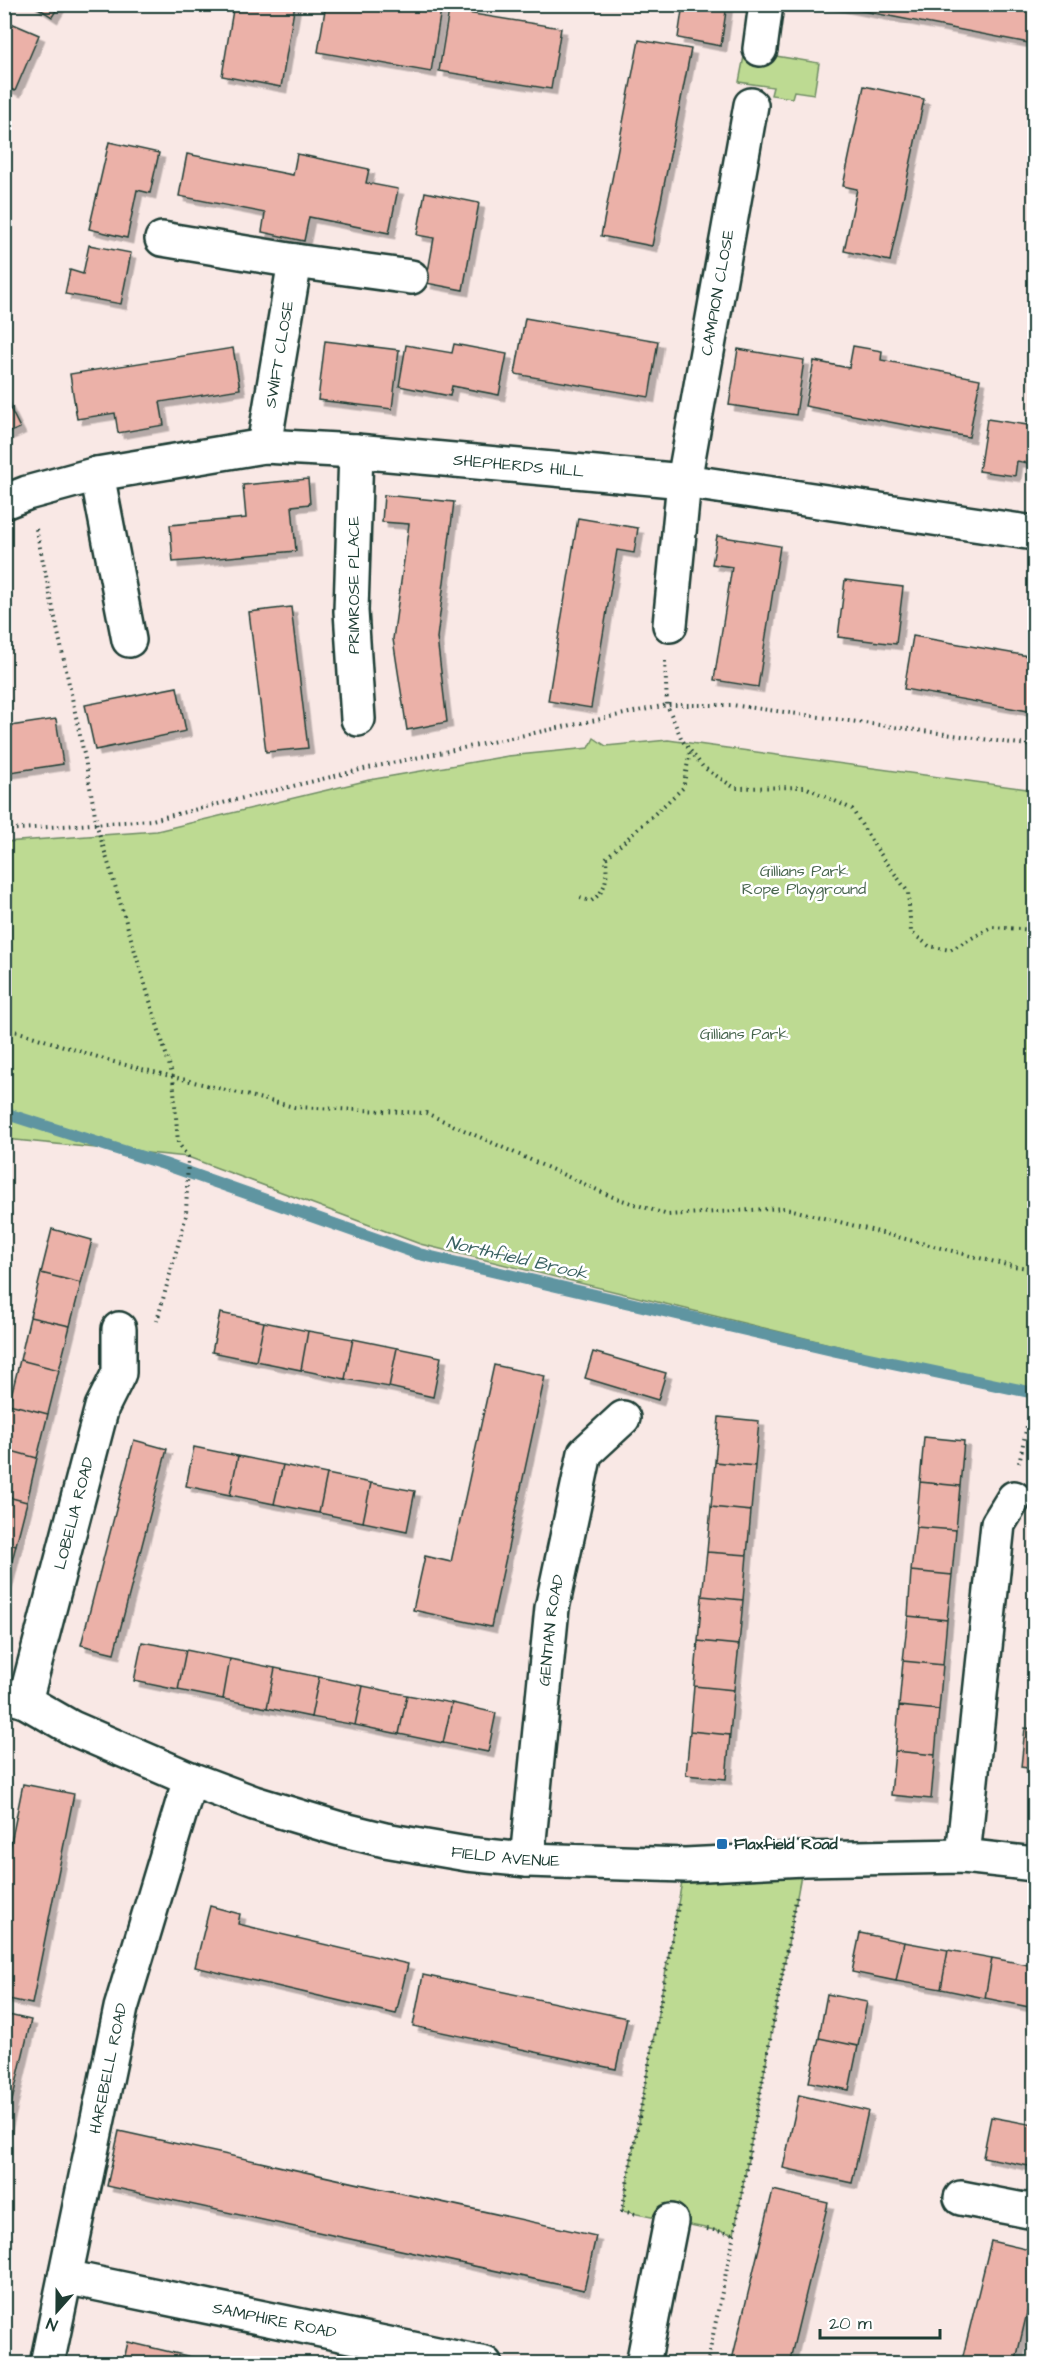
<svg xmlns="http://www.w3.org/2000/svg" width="1039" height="2368" font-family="'Architects Daughter',sans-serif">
  <defs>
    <filter id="shadow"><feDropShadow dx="5.5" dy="5.5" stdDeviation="0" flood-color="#0004"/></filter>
  </defs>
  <rect width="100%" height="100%" fill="#f9e8e5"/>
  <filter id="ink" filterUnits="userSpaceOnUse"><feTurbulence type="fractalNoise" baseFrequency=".0167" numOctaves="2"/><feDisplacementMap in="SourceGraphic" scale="12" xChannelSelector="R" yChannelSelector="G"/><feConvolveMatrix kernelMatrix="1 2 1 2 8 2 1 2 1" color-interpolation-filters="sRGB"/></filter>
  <g filter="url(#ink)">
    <!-- green -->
    <path fill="#bdda92" stroke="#6e8c63" stroke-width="1.5" d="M 745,51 L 819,63 L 814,94 L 794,91 L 792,98 L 771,95 L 773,87 L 739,82 Z
      M 594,738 L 606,746 L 668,740 L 1034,790 L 1034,1394 L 420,1244 L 188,1157 L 5,1139 L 5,842 L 157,831 L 369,780 L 508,756 L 589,748 Z
      M 804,1859 L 734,2234 L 622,2211 L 685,1865 Z"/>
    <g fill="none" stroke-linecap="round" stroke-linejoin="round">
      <!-- stream -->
      <path stroke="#5f95a1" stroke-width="12" d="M 4,1113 L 164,1164 L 419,1254 L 836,1351 L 1034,1393"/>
    </g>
    <!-- building -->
    <path fill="#ebb1a8" stroke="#1f3d34" stroke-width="1.5" filter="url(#shadow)" d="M 32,4 L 60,4 L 52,17 Z
      M 234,4 L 295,4 L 281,87 L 222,76 Z
      M 326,4 L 413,4 L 441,9 L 431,72 L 318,52 Z
      M 683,4 L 727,4 L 721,46 L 678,38 Z
      M 827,4 L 1034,4 L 1034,44 Z
      M 449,10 L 561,28 L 551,89 L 439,71 Z
      M 4,20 L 39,35 L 15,91 L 4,86 Z
      M 639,40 L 691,49 L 652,246 L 601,236 Z
      M 864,86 L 924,99 L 890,261 L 844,251 L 857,189 L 843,186 Z
      M 109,142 L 159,153 L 150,193 L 137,190 L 127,238 L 89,229 Z
      M 187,154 L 293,175 L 297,154 L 369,169 L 366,183 L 398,189 L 389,233 L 309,217 L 304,241 L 262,232 L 265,213 L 179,196 Z
      M 425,192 L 479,203 L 463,290 L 426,283 L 434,238 L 417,235 Z
      M 89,245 L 131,253 L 121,304 L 65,294 L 70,270 L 83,274 Z
      M 525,318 L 658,341 L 649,397 L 515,374 Z
      M 325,341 L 399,350 L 392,409 L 318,400 Z
      M 454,344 L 507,354 L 499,395 L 452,386 L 450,396 L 399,386 L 406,345 L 452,353 Z
      M 853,346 L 882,351 L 881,360 L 980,379 L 969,437 L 805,406 L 814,361 L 849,368 Z
      M 233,348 L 240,389 L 160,402 L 164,425 L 118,433 L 115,413 L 77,419 L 70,374 Z
      M 738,349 L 804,360 L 796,415 L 729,405 Z
      M 4,396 L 20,428 L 4,435 Z
      M 987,419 L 1034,426 L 1034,464 L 1017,461 L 1015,476 L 979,471 Z
      M 308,479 L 310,504 L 292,506 L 296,551 L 173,562 L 170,525 L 246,518 L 243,485 Z
      M 384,495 L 454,502 L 437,638 L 447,722 L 407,730 L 393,639 L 409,524 L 382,522 Z
      M 578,518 L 638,528 L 634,553 L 617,550 L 591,708 L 548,701 Z
      M 717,536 L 780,546 L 758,687 L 714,680 L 732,567 L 712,564 Z
      M 845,580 L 903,587 L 896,644 L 838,637 Z
      M 291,607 L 308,748 L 266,752 L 249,612 Z
      M 913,636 L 1034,657 L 1034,712 L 904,689 Z
      M 177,687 L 186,731 L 95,750 L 85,705 Z
      M 56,719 L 63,764 L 4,773 L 4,727 Z
      M 52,1229 L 92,1240 L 81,1283 L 41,1273 Z
      M 41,1273 L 81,1283 L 70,1326 L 30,1317 Z
      M 220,1313 L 264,1322 L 256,1361 L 212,1352 Z
      M 30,1317 L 70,1326 L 59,1370 L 20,1360 Z
      M 264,1322 L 308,1331 L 301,1370 L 256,1361 Z
      M 308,1331 L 353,1339 L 345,1379 L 301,1370 Z
      M 353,1339 L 397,1348 L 389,1387 L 345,1379 Z
      M 397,1348 L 441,1357 L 433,1397 L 389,1387 Z
      M 593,1352 L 666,1373 L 658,1400 L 585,1378 Z
      M 20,1360 L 59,1370 L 48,1414 L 9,1404 Z
      M 494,1365 L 545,1376 L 491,1627 L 413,1610 L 425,1556 L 451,1562 Z
      M 9,1404 L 48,1414 L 37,1458 L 4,1449 L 4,1422 Z
      M 719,1417 L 759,1421 L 755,1466 L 715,1462 Z
      M 924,1437 L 964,1441 L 960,1486 L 920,1482 Z
      M 134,1440 L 167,1449 L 114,1653 L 81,1645 Z
      M 194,1447 L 238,1456 L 230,1495 L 186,1486 Z
      M 4,1449 L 37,1458 L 27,1502 L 4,1496 Z
      M 238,1456 L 283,1465 L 274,1504 L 230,1495 Z
      M 715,1462 L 755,1466 L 751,1511 L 711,1507 Z
      M 283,1465 L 327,1474 L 319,1513 L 274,1504 Z
      M 327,1474 L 371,1483 L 363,1522 L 319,1513 Z
      M 920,1482 L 960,1486 L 956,1530 L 916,1527 Z
      M 371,1483 L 415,1491 L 407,1531 L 363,1522 Z
      M 4,1496 L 27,1502 L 16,1545 L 4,1542 Z
      M 711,1507 L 751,1511 L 747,1555 L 707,1552 Z
      M 916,1527 L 956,1530 L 952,1575 L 911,1571 Z
      M 4,1542 L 16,1545 L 5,1589 L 4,1589 Z
      M 707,1552 L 747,1555 L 743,1600 L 702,1596 Z
      M 911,1571 L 952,1575 L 947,1620 L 908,1616 Z
      M 702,1596 L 743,1600 L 739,1645 L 698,1641 Z
      M 908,1616 L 947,1620 L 943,1665 L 903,1661 Z
      M 698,1641 L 739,1645 L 734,1690 L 694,1686 Z
      M 142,1642 L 186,1650 L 178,1690 L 134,1681 Z
      M 186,1650 L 230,1659 L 223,1699 L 178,1690 Z
      M 230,1659 L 275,1668 L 267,1708 L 223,1699 Z
      M 903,1661 L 943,1665 L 939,1710 L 899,1706 Z
      M 275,1668 L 319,1677 L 311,1717 L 267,1708 Z
      M 319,1677 L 363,1686 L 355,1725 L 311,1717 Z
      M 363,1686 L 407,1695 L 399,1734 L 355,1725 Z
      M 694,1686 L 734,1690 L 730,1735 L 690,1731 Z
      M 407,1695 L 452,1703 L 443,1743 L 399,1734 Z
      M 452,1703 L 496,1713 L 488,1752 L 443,1743 Z
      M 899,1706 L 939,1710 L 935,1755 L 895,1751 Z
      M 1025,1728 L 1034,1729 L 1034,1769 L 1021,1767 Z
      M 690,1731 L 730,1735 L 726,1779 L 686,1775 Z
      M 895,1751 L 935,1755 L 931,1799 L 891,1795 Z
      M 23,1784 L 74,1794 L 32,2004 L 4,1998 L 4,1877 Z
      M 210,1906 L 240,1914 L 238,1924 L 408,1964 L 396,2014 L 195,1967 Z
      M 860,1933 L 904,1942 L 896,1981 L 852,1972 Z
      M 904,1942 L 948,1950 L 941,1989 L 896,1981 Z
      M 948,1950 L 992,1958 L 985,1998 L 941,1989 Z
      M 992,1958 L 1034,1966 L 1029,2007 L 985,1998 Z
      M 423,1975 L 627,2018 L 616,2069 L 413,2026 Z
      M 827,1994 L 867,2002 L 858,2046 L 819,2038 Z
      M 4,2014 L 31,2020 L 4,2135 Z
      M 819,2038 L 858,2046 L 849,2090 L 809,2082 Z
      M 799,2095 L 868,2111 L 852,2183 L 783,2168 Z
      M 991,2117 L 1034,2125 L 1034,2167 L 983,2157 Z
      M 119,2131 L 596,2236 L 584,2290 L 107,2186 Z
      M 773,2190 L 828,2203 L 789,2364 L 731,2364 Z
      M 991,2241 L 1034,2251 L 1034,2283 L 1015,2364 L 961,2364 Z
      M 128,2342 L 221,2364 L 123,2364 Z"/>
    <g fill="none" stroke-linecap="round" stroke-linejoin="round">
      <defs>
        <g id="minor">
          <path d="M 760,49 L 766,4"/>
          <path d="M 162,239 L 295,261 L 411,277"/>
          <path id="s1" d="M 264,446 L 295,261"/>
          <path d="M 356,451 L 351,611 L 358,719"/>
          <path d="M 97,474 L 129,640"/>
          <path id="s2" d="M 4,502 L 27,493 L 97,474 L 264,446 L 356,451 L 684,481 L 1034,533"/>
          <path id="s3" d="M 670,625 L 684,481 L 751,105"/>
          <path id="s4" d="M 4,1695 L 25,1701 L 72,1728 L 190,1779 L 254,1803 L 340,1829 L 385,1840 L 467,1854 L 527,1860 L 685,1865 L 804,1859 L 963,1856 L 1034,1864"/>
          <path id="s5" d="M 25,1701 L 102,1407 L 119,1373 L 119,1329"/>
          <path d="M 963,1856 L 998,1524 L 1014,1498"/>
          <path id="s6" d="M 527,1860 L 552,1608 L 585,1453 L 623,1418"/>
          <path d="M 961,2198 L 1029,2211 L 1034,2208"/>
          <path id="s7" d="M 65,2277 L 485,2364"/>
          <path id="s8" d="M 47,2364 L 121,2008 L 190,1779"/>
          <path d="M 643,2364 L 671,2221"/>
        </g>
      </defs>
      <!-- minor casing -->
      <use href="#minor" stroke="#1f3d34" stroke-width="38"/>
      <!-- path -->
      <path stroke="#1f3d34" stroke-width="4" stroke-dasharray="1.5 4.5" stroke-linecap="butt" d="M 36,529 L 85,759 L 97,826 L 173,1077 L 178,1143 L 188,1157 L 186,1216 L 157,1321
        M 665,661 L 667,705 L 682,740 L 703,767 L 735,788 L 805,787 L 852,809 L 874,845 L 908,892 L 911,932 L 929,946 L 950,950 L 992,927 L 1034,930
        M 4,830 L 152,820 L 368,768 L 667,705 L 732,705 L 1034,746
        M 580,898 L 591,901 C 608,890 607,876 606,858 L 683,788 L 690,751
        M 4,1030 L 19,1032 L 114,1062 L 294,1107 L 426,1113 L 613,1197 L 668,1215 L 785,1208 L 1007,1265 L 1034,1269
        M 1019,1463 L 1034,1393
        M 635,2214 L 622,2211 L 679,1901
        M 707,2229 L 734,2234
        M 707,2364 L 734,2234 L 797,1895"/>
      <!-- minor -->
      <use href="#minor" stroke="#fff" stroke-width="33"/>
    </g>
  </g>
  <!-- markers -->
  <rect fill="#1f6fb2" stroke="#fff" stroke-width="2" x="716" y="1838" width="12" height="12" rx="3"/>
  <g text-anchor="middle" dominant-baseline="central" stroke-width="5" stroke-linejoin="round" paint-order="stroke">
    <!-- street labels -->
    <g font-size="16" fill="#1f3d34" stroke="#fff">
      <text stroke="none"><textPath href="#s3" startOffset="336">CAMPION CLOSE</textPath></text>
      <text stroke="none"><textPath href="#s1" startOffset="93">SWIFT CLOSE</textPath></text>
      <text stroke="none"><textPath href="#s2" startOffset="522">SHEPHERDS HILL</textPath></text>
      <text transform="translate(354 585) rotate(-90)">PRIMROSE PLACE</text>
      <text stroke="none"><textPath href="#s5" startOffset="194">LOBELIA ROAD</textPath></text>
      <text stroke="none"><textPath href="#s6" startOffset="231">GENTIAN ROAD</textPath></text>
      <text stroke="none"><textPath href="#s4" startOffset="531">FIELD AVENUE</textPath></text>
      <text stroke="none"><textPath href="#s8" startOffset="302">HAREBELL ROAD</textPath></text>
      <text stroke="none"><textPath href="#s7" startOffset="214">SAMPHIRE ROAD</textPath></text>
    </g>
    <!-- park labels -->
    <g font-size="16" fill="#46644c" stroke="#fff">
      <text x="804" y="871">Gillians Park<tspan x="804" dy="18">Rope Playground</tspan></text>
      <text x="744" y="1034">Gillians Park</text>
    </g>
    <!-- poi labels -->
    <g font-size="16" font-weight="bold" fill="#1f3d34" stroke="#fff" text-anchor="start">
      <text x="734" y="1844">Flaxfield Road</text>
    </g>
    <!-- water labels -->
    <g font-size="18" font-style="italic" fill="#3a6262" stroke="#fff">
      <text transform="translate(517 1258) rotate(13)">Northfield Brook</text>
    </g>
  </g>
  <!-- margin -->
  <rect width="1039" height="2368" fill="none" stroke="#fff" stroke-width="24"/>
  <rect x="12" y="12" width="1015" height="2344" fill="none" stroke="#1f3d34" stroke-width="2" filter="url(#ink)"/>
  <!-- north arrow -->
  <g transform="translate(57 2311) rotate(201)" stroke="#ffffff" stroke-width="4.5" paint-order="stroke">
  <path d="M0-4.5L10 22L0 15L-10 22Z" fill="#1f3d34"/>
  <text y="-9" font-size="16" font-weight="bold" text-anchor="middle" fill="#1f3d34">N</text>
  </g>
  <!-- scale -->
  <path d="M820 2329v9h120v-9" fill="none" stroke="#1f3d34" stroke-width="3"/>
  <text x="829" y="2329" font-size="18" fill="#1f3d34" stroke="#ffffff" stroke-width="4.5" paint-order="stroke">20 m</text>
</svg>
